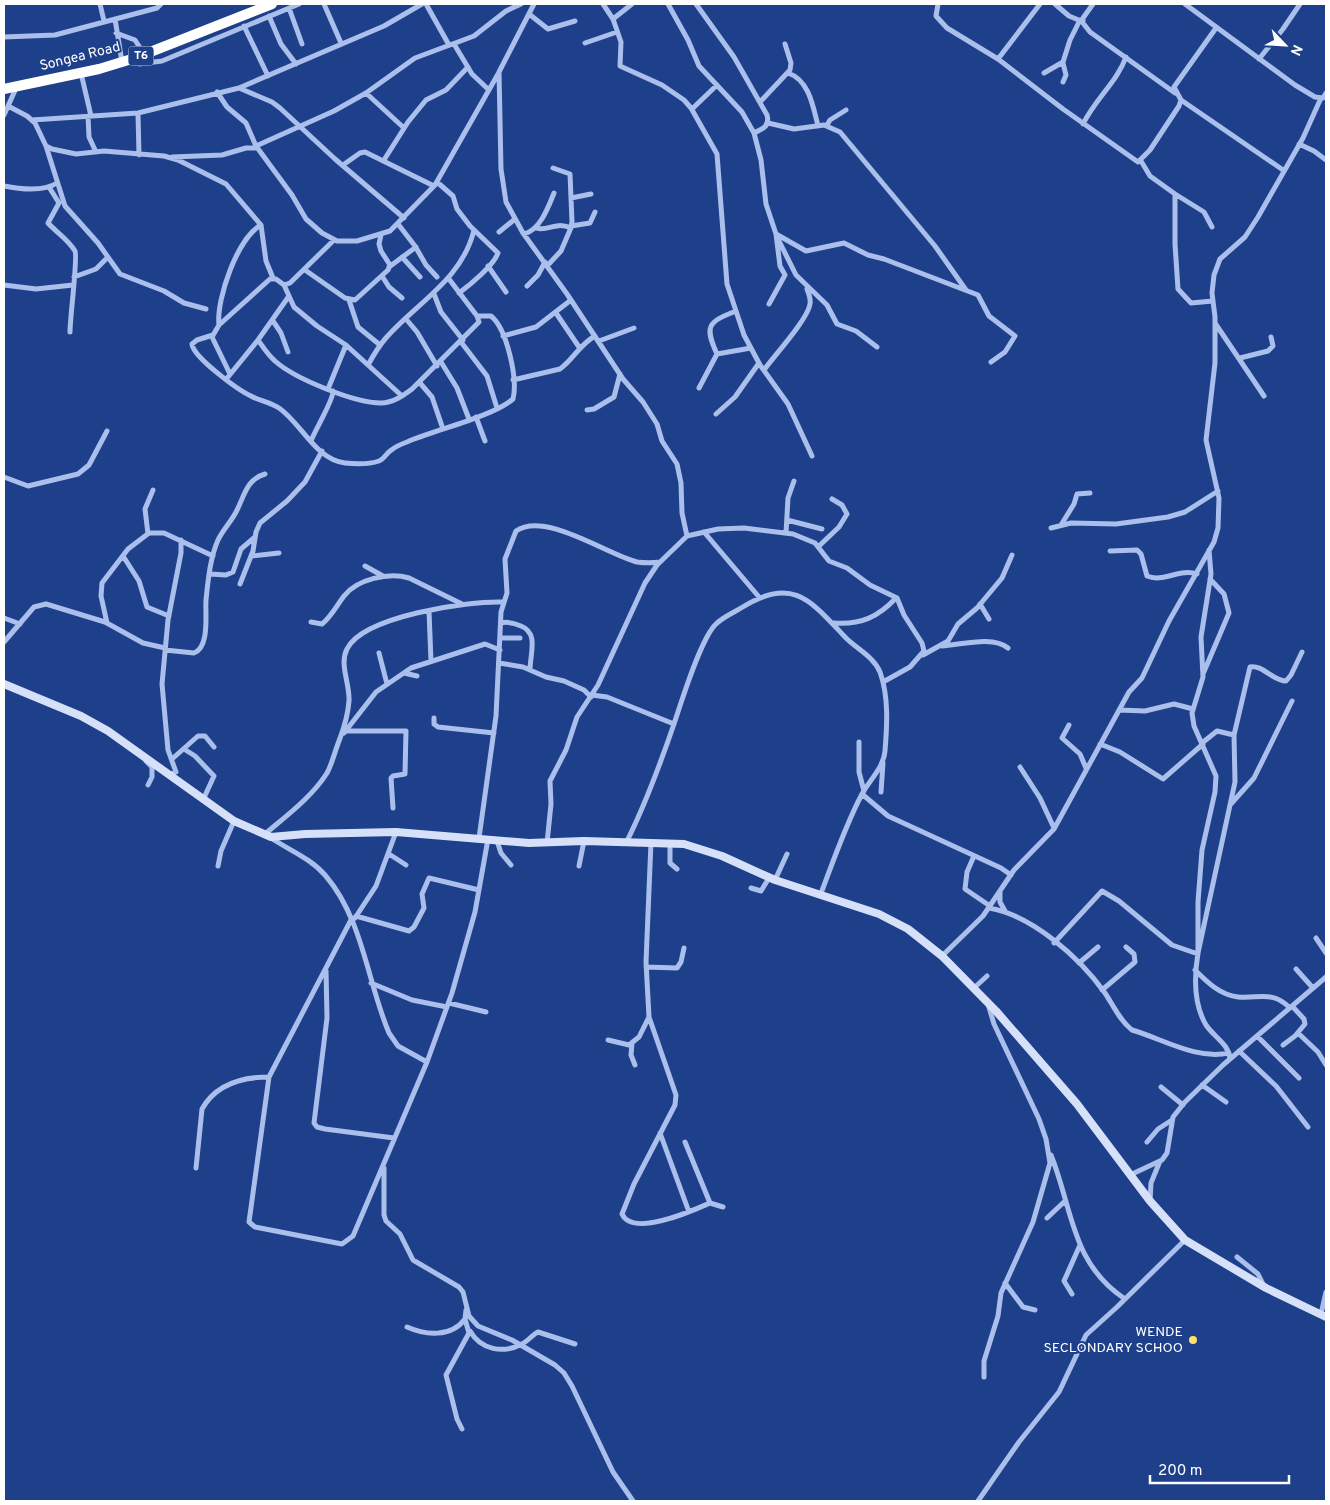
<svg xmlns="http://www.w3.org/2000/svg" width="1330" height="1505" font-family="Overpass,sans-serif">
  <rect width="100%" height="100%" fill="#1e408a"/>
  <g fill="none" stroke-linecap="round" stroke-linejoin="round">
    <!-- street -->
    <path stroke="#aabfec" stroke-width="5" d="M 100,4 L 104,21
      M 324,4 L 341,43
      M 426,4 L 449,45
      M 534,4 L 499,72 L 501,169 L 506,202 L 523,233 L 567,294 L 623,379 L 643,402 L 657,424 L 662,441 L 677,464 L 681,483 L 682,513 L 687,536
      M 603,4 L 613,19 L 632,4
      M 668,4 L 688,40 L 699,66 L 742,112 L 754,133 L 761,160 L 766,204 L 776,234 L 780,266 L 785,275 L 769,304
      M 696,4 L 734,57 L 767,115 C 770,126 763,129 754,133
      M 938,4 L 936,16 L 947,28 L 998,59 L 1063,109 L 1138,162 L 1150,150 L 1179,106 L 1181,100 L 1174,87 L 1216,28
      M 1055,4 L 1069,16 L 1081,21
      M 1093,4 L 1083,18 L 1083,23 L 1090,32 L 1175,93
      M 1185,4 L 1295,85 L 1315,97 L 1323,98 L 1326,93
      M 289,8 L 302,44
      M 529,14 L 548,29 L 575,21
      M 269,16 L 281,44 L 296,64
      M 115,19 L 122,62
      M 613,19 L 621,42 L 620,66 L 662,85 L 684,100 L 691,108 L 717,154 L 727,284 L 744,335 L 760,365 L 788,404 L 812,456
      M 244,26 L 268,76
      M 116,33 L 135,40 L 144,54
      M 4,37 L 55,35 L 157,8 L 161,4
      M 585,43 L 617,32
      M 454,44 L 472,74 L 489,90
      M 998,59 L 1040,4
      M 1259,59 L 1283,29 L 1300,4
      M 130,61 L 139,64 L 162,61 L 299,4
      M 1063,63 L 1066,75 L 1063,82
      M 81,73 L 91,116
      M 788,73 C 809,80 813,106 818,126
      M 1044,73 L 1063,62 L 1070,40 L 1080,20
      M 239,88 L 272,102 L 280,108 L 335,159 L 404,218
      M 217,92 L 227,107 L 246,123 L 256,146 L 292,195 L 306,219 L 322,233 L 337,241 L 357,241 L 390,231 L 435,185 L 498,74
      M 366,93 L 404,128
      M 1181,100 L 1283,170
      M 760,102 L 790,70 L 791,63 L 785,44
      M 8,106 L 27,116 L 35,123 L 46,146 L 52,149 L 76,154 L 104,151 L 164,156 L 178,160 L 226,184 L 261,225 L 266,261 L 273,278
      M 692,109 L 717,85
      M 138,113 L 139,155
      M 4,115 L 17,86
      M 88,116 L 89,137 L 96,152
      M 32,120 L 138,113 L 239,88 L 384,26 L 422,4
      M 768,123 L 794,129 L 824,125 L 840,132 L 935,246 L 966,290
      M 1083,124 C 1096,98 1117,82 1126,57
      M 827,125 L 830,120 L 846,110
      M 1299,144 L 1314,151 L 1326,160
      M 46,146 L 65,206 L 98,243 L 120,274 L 164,291 L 184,303 L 206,309
      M 256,146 L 334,111 L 366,93 L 415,58 L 474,36 L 506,11 L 521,4
      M 172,157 L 222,155 L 246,148 L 257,148
      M 384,160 L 408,122 L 426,100 L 446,90 L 468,67
      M 1141,161 L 1150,176 L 1175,194 L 1175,244 L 1178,289 L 1191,303 L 1213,301
      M 343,165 L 360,153 L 365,152 L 434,186
      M 437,182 L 453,196 L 457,209 L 470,226 L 498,253 C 494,265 470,285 459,293
      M 4,186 C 19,189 43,192 57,183
      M 49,187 L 59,203 L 48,223 C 56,232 68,239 75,251 C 78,257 70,317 70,332
      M 1175,194 L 1204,212 L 1212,227
      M 571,198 L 591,194
      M 398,224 L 415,246 L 426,265 L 437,277
      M 571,226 L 590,223 L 595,212
      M 536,228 C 548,232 554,221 571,228
      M 499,232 L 515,219
      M 524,234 C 540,230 548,208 554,193
      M 776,234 L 806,251 L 844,243 L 868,255 L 884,259 L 978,295 L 989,316 L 1015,336 L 1005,352 L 991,362
      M 777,237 L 796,275 L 827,305 L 837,324 L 856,331 L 877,347
      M 402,257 L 420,277
      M 488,266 L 506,292
      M 547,266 L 561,251 L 570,230 L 572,222 L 570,174 L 553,168
      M 389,267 L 416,247
      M 305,270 L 345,298 L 355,300 L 388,270 L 390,265 L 381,251 L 379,244 L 381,235
      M 382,276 L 389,287 L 402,298
      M 74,277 L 96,269 L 107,258
      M 4,285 L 36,289 L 73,285
      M 284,285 L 294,307 L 317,326 L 346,345 L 402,396
      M 527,286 L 538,275 L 545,262
      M 434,294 L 441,312 L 463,340
      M 349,300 L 358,327 L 380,345
      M 556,313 L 579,347
      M 406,319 L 417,332 L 437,366
      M 273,321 L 281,333 L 288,352
      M 1215,323 L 1264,396
      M 219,325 C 216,299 238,237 261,225
      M 213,335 L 197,340 L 192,344 C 193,357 238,390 251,396 C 260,401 270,402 279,408 C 301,423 316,460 345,463 C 355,464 370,464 379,461 C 384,459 386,454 390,451 C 395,447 401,444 407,442 C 434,430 492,417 513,399 C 518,379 507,329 491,316 L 477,316
      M 503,336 L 536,327 L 571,300
      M 258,340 C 263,347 268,355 275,361 C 295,379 355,403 381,403 C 393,403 404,395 412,389 L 479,322 L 477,316 L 449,279
      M 599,341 L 634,328
      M 461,342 L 487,376 L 497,408
      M 717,354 C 704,326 708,322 736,311
      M 1240,358 L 1268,351 L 1273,346 L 1271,337
      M 441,362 L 457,388 L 469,419
      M 368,365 C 373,356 378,347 385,339 C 416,303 462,280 474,230
      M 764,370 C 774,356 808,319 810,304 C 811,299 809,294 807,289
      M 230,374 L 212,337 L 219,325 L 270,279 L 276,279 L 284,285 L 290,283 L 334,240
      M 228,377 L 258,340 L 289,296
      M 513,380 L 560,369 C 573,360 579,345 595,336
      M 420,383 L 432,397 L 443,429
      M 699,388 L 717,354 L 751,348
      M 328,389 L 346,345
      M 587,410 L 594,409 L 614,397 L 620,374
      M 716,414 L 735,397 L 759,363
      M 476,417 L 485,441
      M 311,441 C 315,430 334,399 333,391
      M 4,477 L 28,486 L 78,474 L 89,465 L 107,431
      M 787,520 L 822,529
      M 1061,525 L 1074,504 L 1077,494 L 1090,493
      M 1051,528 L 1071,523 L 1116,524 L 1168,517 L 1185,512 L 1218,491
      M 704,532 L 759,597
      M 786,533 L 788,498 L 794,481
      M 148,534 L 145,509 L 153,490
      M 818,547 L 839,527 L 847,514 L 842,505 L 832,499
      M 1110,551 L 1137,550 L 1141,554 L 1147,576 C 1163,583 1180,568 1197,574
      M 123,556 L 139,581 L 147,607 L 169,616
      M 251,556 L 279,553
      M 365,566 L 383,576
      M 210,574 L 226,575 L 233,572 L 241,549 L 255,537
      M 240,584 L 253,551 L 256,532 L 260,523 L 287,501 L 305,482 L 322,451
      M 980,604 L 989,619
      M 429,611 L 431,661
      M 4,618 L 20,624
      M 311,622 L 322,624 C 331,617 337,605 344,596 C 357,579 389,572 409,578 L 462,604
      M 107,623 L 101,596 L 102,583 L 128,549 L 149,533 L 164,533 L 213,556
      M 501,623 C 508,621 514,623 521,626 C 539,633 530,654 530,670
      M 834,623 C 861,625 878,617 896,598
      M 501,638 L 520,638
      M 4,642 L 34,607 L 46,604 L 105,622 L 143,643 L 165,648
      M 942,646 C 960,645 993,635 1008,648
      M 165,650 L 194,653 C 210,647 205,614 206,600 C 208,581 210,558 218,540 C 223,529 233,520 238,508 C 245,493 248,479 265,474
      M 379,653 L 387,684
      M 923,655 L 948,641 L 958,624 L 977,608 L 1002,578 L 1012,555
      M 499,663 L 523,667 L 546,677 L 564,681 L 584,690 L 591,697
      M 404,673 L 417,676
      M 1203,674 L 1229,613 L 1224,594 L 1210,579
      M 592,695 L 607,697 L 674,724
      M 1119,710 L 1145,711 L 1174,704 L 1193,709
      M 434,718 L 434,724 L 438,727 L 494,733
      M 1069,725 L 1062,738 L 1080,754 L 1086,768
      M 346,731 L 406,731 L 405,774 L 393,776 L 391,778 L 393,808
      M 344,733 L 376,692 L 411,668 L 485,644 L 500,650
      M 859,742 L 859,772 L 864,791
      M 1202,743 L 1217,731 L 1234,735 L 1250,667 C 1262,664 1273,681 1286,681 L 1291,675 L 1302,652
      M 1100,744 L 1120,752 L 1163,779 L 1203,744
      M 184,749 L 195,756 L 214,776 L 203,800
      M 172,759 L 198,736 L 205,736 L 214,747
      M 146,761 L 152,767 L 152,777 L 148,785
      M 1020,767 L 1040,798 L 1054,828
      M 168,775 L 176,772 L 168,750 L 162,684 L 168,620 L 181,553 L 181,540
      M 881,792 L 883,763
      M 862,794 L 888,816 L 1001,868 L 1011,875
      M 1230,805 L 1254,778 L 1292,701
      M 265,834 C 286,816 312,797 327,773 C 332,764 335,751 339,741 C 344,728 348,715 349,701 C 350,684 339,664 347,649 C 363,616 468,601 502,602
      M 271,838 C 289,850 310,858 325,875 C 363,919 367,981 389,1033 L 398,1046 L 427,1062
      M 479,838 L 496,716 L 501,612 L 507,593 L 505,559 L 516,531 C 545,511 606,554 637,562 C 644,563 653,563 660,562
      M 497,841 L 501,853 L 511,865
      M 627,841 C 646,803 661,762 675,721 C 682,700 701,638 716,624 C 723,617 733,613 741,608 C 793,575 811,601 846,638 C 857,649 874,657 880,672 C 889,697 887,726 885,751 C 884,767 869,781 862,794 C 845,826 833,862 820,896
      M 651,842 L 646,962 L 649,1017 L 676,1095 L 675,1105 L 634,1184 L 622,1214 C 633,1238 694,1210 710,1203 L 723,1207
      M 547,843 L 551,804 L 550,781 L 566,750 L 577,717 L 598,685 L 645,583 L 657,565 L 687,536 L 718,529 L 744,528 L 793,534 L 815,543 L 829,561 L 847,568 L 870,585 L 897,598 L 904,615 L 922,643 L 924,651 L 910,667 L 883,682
      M 670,844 L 670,863 L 677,869
      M 389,854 L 406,865
      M 974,856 L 967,872 L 965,889 L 990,906
      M 218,866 L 221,851 L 234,821
      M 579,866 L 584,841
      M 775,880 L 787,854
      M 751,888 L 761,891 L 769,878
      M 1000,892 L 1000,902 L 1005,911
      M 989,908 C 1032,915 1080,958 1105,993 C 1113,1005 1120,1021 1132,1030 C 1163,1039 1196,1060 1229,1053
      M 356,916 L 409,931 L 414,927 L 424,908 L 422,894 L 429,878 L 479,890
      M 352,918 L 269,1077 L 249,1222 L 255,1227 L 342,1244 L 353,1236 L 427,1062 L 452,993 L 475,912 L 488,839
      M 355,918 L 376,886 L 396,832
      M 1316,938 L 1326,953
      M 1054,943 L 1102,891 L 1119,901 L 1172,945 L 1198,954
      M 1198,951 L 1198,902 L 1202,850 L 1215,792 L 1216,776 L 1194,726 L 1192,713 L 1203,677 L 1201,637 L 1211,574 L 1209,550
      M 942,956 L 983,916 L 1014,870 L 1054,829 L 1129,692 L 1142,678 L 1169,621 L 1214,542 L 1218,528 L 1219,498 L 1206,440 L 1215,363 L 1215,317 L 1212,293 L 1214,275 L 1220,259 L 1245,237 L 1258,217 L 1303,138 L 1321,98
      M 1079,963 L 1098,947
      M 646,967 L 677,968 L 681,962 L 684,948
      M 1296,969 L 1313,988
      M 326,970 L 327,1018 L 314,1123 L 317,1127 L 325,1129 L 394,1138
      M 1195,970 C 1207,982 1220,995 1238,997 C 1259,999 1272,990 1290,1008
      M 371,983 L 412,1000 L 447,1007
      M 974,988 L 987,976
      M 1102,990 L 1135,962 L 1134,954 L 1126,947
      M 449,1003 L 486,1012
      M 1298,1033 L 1318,1052 L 1326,1065
      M 1257,1036 L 1299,1078
      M 608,1040 L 629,1045 L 639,1037 L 649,1017
      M 632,1043 L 631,1055 L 635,1065
      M 1283,1045 L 1295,1036 L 1305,1024 L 1304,1019 L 1292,1006
      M 1239,1051 L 1276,1086 L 1308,1127
      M 1230,1059 C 1229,1044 1214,1037 1206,1025 C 1193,1003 1194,977 1198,953 L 1235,782 L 1234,735
      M 1202,1085 L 1226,1102
      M 1161,1087 L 1183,1105
      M 660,1133 L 689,1212
      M 685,1142 L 710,1203
      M 1147,1142 L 1158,1129 L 1172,1120
      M 1051,1155 C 1073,1210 1071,1263 1125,1299
      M 196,1168 L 202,1109 C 216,1084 242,1077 269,1077
      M 384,1168 L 384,1215 L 386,1221 L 400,1234 L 413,1260 L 459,1287 L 463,1292 L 469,1316 L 478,1326 L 512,1340 L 555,1365 L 564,1373 L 572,1386 L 613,1472 L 633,1501
      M 1130,1175 L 1162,1160 L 1167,1153 L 1173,1117 L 1185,1102 L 1223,1065 L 1326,977
      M 1150,1201 L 1151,1183 L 1160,1161
      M 1047,1218 L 1065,1201
      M 1237,1257 L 1258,1274 L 1264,1286
      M 1005,1283 L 1023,1307 L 1035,1310
      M 1072,1294 L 1064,1281 L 1080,1245
      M 1321,1314 L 1326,1292
      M 407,1327 C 425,1335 451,1338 465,1319
      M 470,1331 C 481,1350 503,1354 522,1344 C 528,1341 532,1335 538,1332 L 575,1344
      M 984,1377 L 984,1361 L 998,1316 L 1001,1293 L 1033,1222 L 1050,1163 L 1046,1139 L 1039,1119 L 994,1024 L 988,1004
      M 462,1429 L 457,1419 L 446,1375 L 469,1333 L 465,1319 L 466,1310
      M 978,1501 L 1019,1442 L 1059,1392 L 1086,1335 L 1117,1307 L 1185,1240"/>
    <!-- secondary -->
    <path stroke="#d6e1f9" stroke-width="8" d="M 4,684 L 81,716 L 108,731 L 234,821 L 271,837 L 305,834 L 396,832 L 529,843 L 584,841 L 684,844 L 722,856 L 775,880 L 879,914 L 908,929 L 942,956 L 996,1011 L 1077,1104 L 1150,1201 L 1185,1240 L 1266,1288 L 1326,1317"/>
    <!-- highway -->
    <path stroke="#fff" stroke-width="10" d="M 4,89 L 99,69 L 135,58 L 272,4"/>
  </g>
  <!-- markers -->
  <circle fill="#fae36a" stroke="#1e408a" stroke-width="2" cx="1193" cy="1340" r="5"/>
  <g text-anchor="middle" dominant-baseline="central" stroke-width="4" stroke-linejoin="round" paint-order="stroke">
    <!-- shield labels -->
    <rect fill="#1e408a" stroke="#bcc6dc" stroke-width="1" x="128.5" y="46.5" width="25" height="19" rx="4"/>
    <g font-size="12" font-weight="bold" fill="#fff">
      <text x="141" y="56">T6</text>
    </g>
    <!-- street labels -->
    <g font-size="14" fill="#fff" stroke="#1e408a">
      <text transform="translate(80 57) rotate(-14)">Songea Road</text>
    </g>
    <!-- poi labels -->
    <g font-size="14" fill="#fff" stroke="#1e408a" text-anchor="end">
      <text x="1183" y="1332">WENDE<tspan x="1183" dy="16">SECLONDARY SCHOO</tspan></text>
    </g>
  </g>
  <!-- border -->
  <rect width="1330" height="1505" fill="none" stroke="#ffffff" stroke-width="10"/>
  <!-- north arrow -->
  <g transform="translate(1285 45) rotate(115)" stroke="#1e408a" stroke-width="4" paint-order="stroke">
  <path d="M0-4L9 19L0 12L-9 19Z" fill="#ffffff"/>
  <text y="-8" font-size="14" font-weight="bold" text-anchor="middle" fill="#ffffff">N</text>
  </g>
  <!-- scale -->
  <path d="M1150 1475v8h139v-8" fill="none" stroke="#ffffff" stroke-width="2.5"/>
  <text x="1158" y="1475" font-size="15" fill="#ffffff" stroke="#1e408a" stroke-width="4" paint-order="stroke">200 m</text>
</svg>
